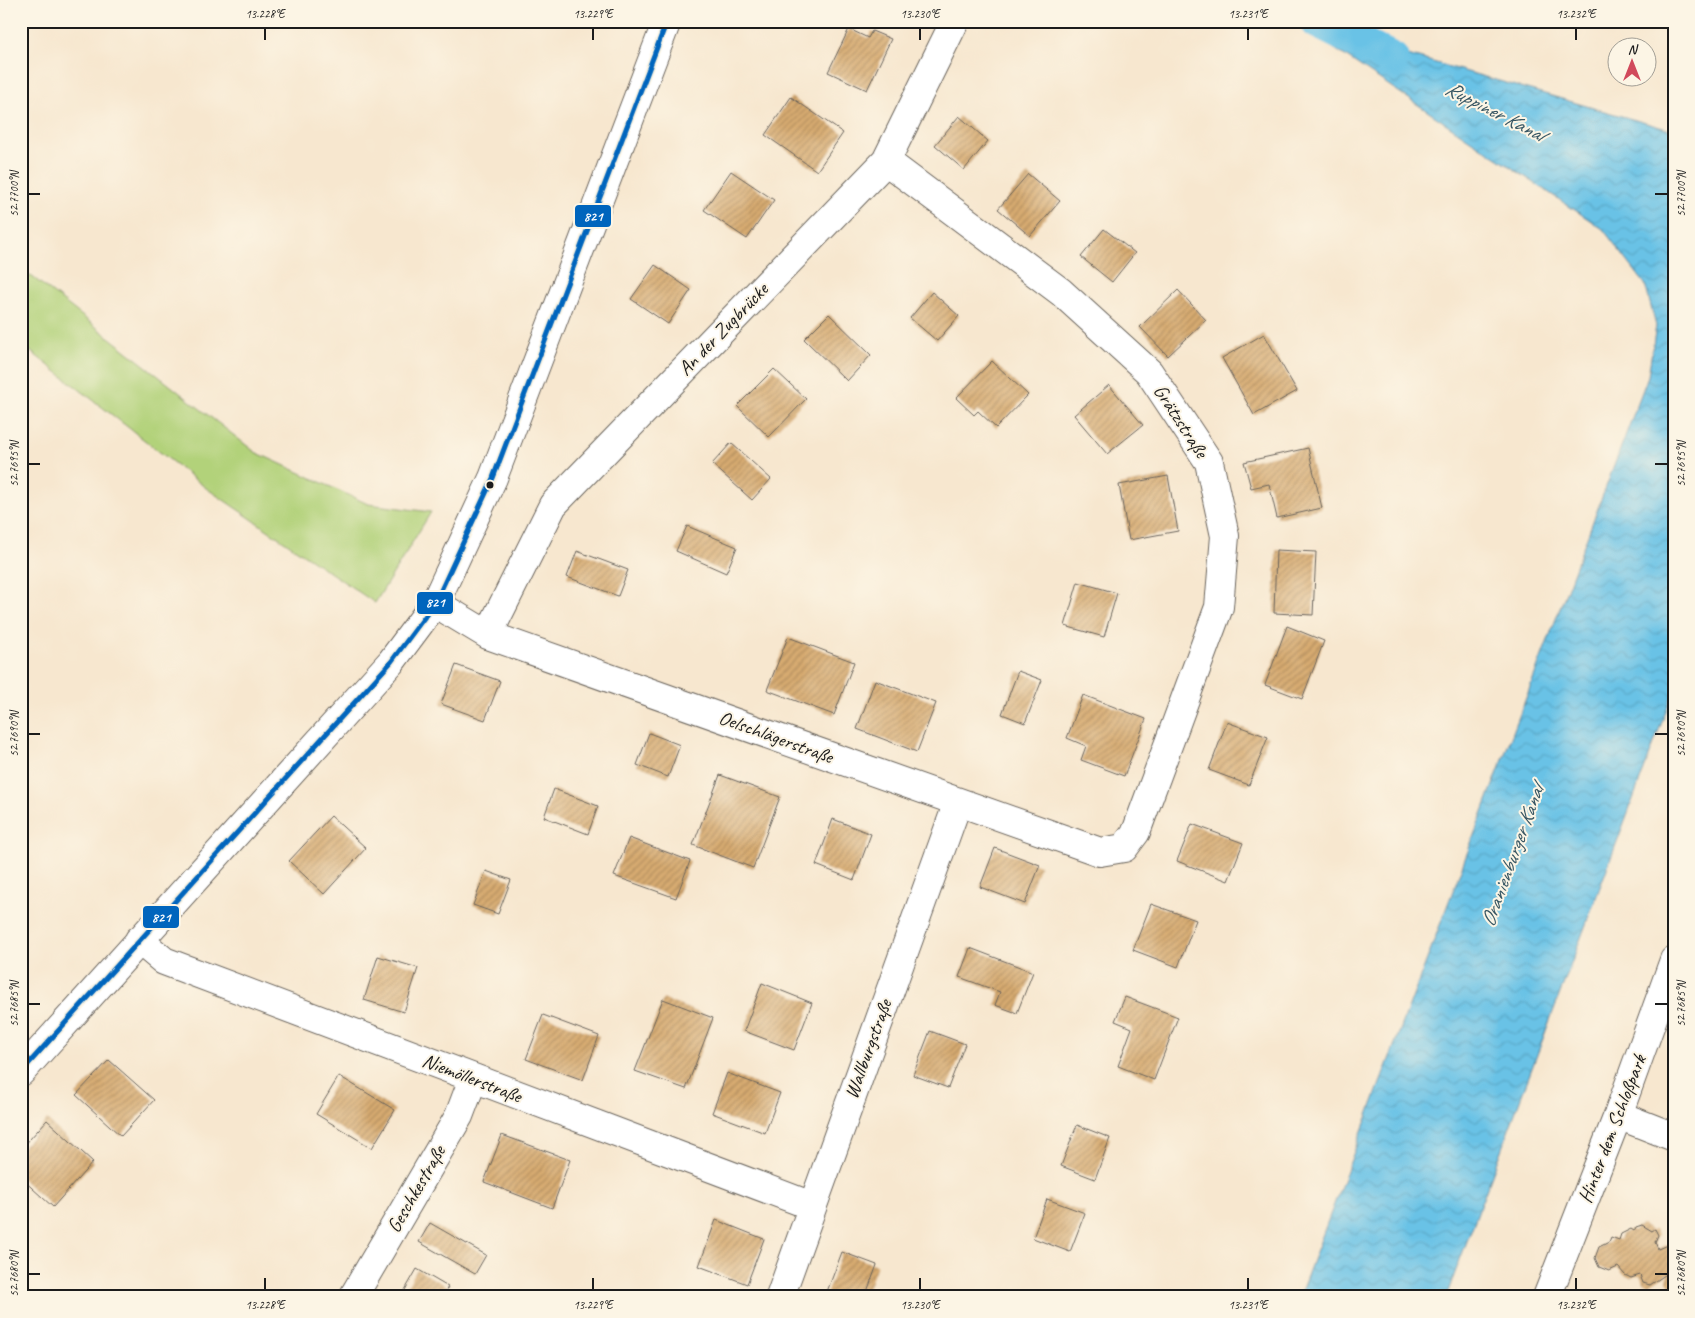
<svg xmlns="http://www.w3.org/2000/svg" width="1695" height="1318" font-family="Caveat,sans-serif">
  <defs>
    <pattern id="water-waves" width="16" height="10" patternUnits="userSpaceOnUse" patternTransform="scale(1.25)"><rect width="16" height="10" fill="#69c2e6"/><path d="M0 5q4-4 8 0t8 0" fill="none" stroke="#5aa6c5"/></pattern>
    <pattern id="building-hatch" width="6" height="6" patternUnits="userSpaceOnUse" patternTransform="scale(1.25)"><rect width="6" height="6" fill="#d7ab71"/><path d="M-1 1l2-2M0 6l6-6M5 7l2-2" fill="none" stroke="#ae8a5c"/></pattern>
  </defs>
  <rect width="100%" height="100%" fill="#fcf5e5"/>
  <filter id="ink" filterUnits="userSpaceOnUse"><feTurbulence type="fractalNoise" baseFrequency=".02" numOctaves="2"/><feDisplacementMap in="SourceGraphic" scale="10" xChannelSelector="R" yChannelSelector="G"/><feConvolveMatrix kernelMatrix="1 2 1 2 8 2 1 2 1" color-interpolation-filters="sRGB"/></filter>
  <filter id="wash" filterUnits="userSpaceOnUse"><feTurbulence type="fractalNoise" baseFrequency=".0096" numOctaves="4" result="noise"/><feDisplacementMap in="SourceGraphic" scale="20" xChannelSelector="R" yChannelSelector="G"/><feGaussianBlur stdDeviation="1.12" result="paint"/><feColorMatrix in="noise" values="0 0 0 0 0 0 0 0 0 0 0 0 0 0 0 0 0 1.4 0 .05"/><feComposite in="paint" operator="in"/></filter>
  <g filter="url(#wash)">
    <rect width="100%" height="100%" fill="#f7e7cf"/>
    <!-- grass -->
    <path fill="#b2d27a" stroke="#67774b" d="M 21,268 L 255,452 L 368,504 L 431,512 L 375,603 L 206,488 L 21,344 Z"/>
    <!-- water -->
    <path fill="url(#water-waves)" stroke="#426f81" d="M 1296,23 L 1674,131 L 1674,690 L 1446,1297 L 1299,1297 L 1648,376 L 1656,326 L 1645,284 L 1603,229 Z"/>
    <g fill="none" stroke-linecap="round" stroke-linejoin="round">
      <!-- canal -->
      <path stroke="#69c2e6" stroke-width="34" d="M 1316,21 L 1392,59"/>
    </g>
    <g id="blocks">
      <!-- building -->
      <path fill="url(#building-hatch)" d="M 849,29 L 868,38 L 872,31 L 891,39 L 867,90 L 828,72 Z
        M 791,97 L 843,133 L 817,171 L 765,135 Z
        M 959,116 L 988,141 L 964,170 L 935,145 Z
        M 731,171 L 774,200 L 747,239 L 704,210 Z
        M 1028,174 L 1060,201 L 1030,236 L 998,209 Z
        M 1104,229 L 1135,253 L 1112,282 L 1081,257 Z
        M 655,265 L 691,290 L 668,324 L 631,299 Z
        M 1178,290 L 1206,320 L 1168,356 L 1140,327 Z
        M 932,292 L 959,316 L 937,341 L 910,318 Z
        M 829,314 L 871,355 L 847,381 L 804,339 Z
        M 1264,334 L 1297,391 L 1254,415 L 1222,358 Z
        M 992,361 L 1028,395 L 996,428 L 978,411 L 974,415 L 956,398 Z
        M 774,369 L 806,399 L 769,437 L 737,406 Z
        M 1109,385 L 1143,425 L 1107,454 L 1074,415 Z
        M 731,443 L 771,479 L 752,500 L 712,464 Z
        M 1308,448 L 1322,508 L 1277,518 L 1269,484 L 1251,488 L 1244,462 Z
        M 1168,476 L 1178,531 L 1129,540 L 1119,485 Z
        M 687,526 L 737,547 L 726,573 L 676,551 Z
        M 1276,550 L 1316,552 L 1313,615 L 1274,613 Z
        M 577,551 L 628,570 L 618,596 L 567,577 Z
        M 1078,582 L 1117,593 L 1104,637 L 1065,626 Z
        M 1287,626 L 1324,641 L 1302,699 L 1265,685 Z
        M 788,637 L 854,662 L 834,715 L 767,690 Z
        M 456,665 L 500,681 L 485,720 L 441,704 Z
        M 1018,671 L 1042,680 L 1025,723 L 1002,714 Z
        M 875,680 L 936,703 L 917,752 L 857,729 Z
        M 1083,695 L 1146,719 L 1124,776 L 1081,760 L 1086,746 L 1067,738 Z
        M 1227,722 L 1268,737 L 1249,785 L 1209,770 Z
        M 649,733 L 680,745 L 668,777 L 637,765 Z
        M 720,775 L 780,797 L 753,868 L 693,845 Z
        M 554,789 L 598,806 L 588,834 L 544,817 Z
        M 331,816 L 366,848 L 324,894 L 289,861 Z
        M 833,819 L 871,834 L 854,880 L 816,865 Z
        M 1192,824 L 1243,843 L 1228,881 L 1177,861 Z
        M 629,838 L 690,861 L 676,898 L 614,876 Z
        M 995,848 L 1040,865 L 1025,904 L 980,887 Z
        M 486,871 L 511,880 L 498,914 L 473,905 Z
        M 1151,904 L 1196,920 L 1178,967 L 1133,950 Z
        M 970,948 L 1033,972 L 1017,1013 L 995,1005 L 1000,992 L 959,977 Z
        M 378,956 L 418,968 L 404,1012 L 364,1000 Z
        M 762,983 L 812,1003 L 794,1050 L 744,1031 Z
        M 1125,997 L 1178,1017 L 1154,1080 L 1118,1066 L 1132,1028 L 1115,1021 Z
        M 663,999 L 713,1018 L 686,1089 L 635,1071 Z
        M 543,1015 L 599,1036 L 583,1080 L 526,1059 Z
        M 930,1031 L 965,1044 L 948,1088 L 913,1075 Z
        M 109,1060 L 154,1100 L 121,1136 L 76,1095 Z
        M 727,1073 L 780,1093 L 765,1133 L 712,1113 Z
        M 339,1076 L 395,1110 L 372,1148 L 316,1114 Z
        M 47,1120 L 93,1162 L 53,1207 L 21,1178 L 21,1149 Z
        M 1077,1125 L 1110,1138 L 1095,1179 L 1061,1166 Z
        M 502,1135 L 570,1160 L 552,1208 L 484,1182 Z
        M 1047,1199 L 1085,1213 L 1070,1252 L 1033,1238 Z
        M 716,1220 L 764,1239 L 747,1284 L 699,1266 Z
        M 430,1223 L 486,1255 L 475,1274 L 419,1242 Z
        M 1642,1225 L 1652,1231 L 1655,1229 L 1658,1235 L 1655,1242 L 1658,1249 L 1674,1242 L 1674,1291 L 1667,1281 L 1668,1273 L 1650,1285 L 1643,1283 L 1640,1275 L 1631,1278 L 1625,1275 L 1618,1267 L 1609,1271 L 1599,1267 L 1595,1258 L 1599,1247 L 1609,1242 L 1611,1237 L 1619,1240 L 1621,1234 L 1631,1229 L 1634,1231 L 1636,1227 Z
        M 842,1252 L 877,1265 L 865,1297 L 825,1297 Z
        M 417,1269 L 448,1287 L 442,1297 L 401,1297 Z"/>
    </g>
  </g>
  <g filter="url(#ink)">
    <use href="#blocks" fill-opacity="0" stroke="#69635b" stroke-width="1"/>
    <g fill="none" stroke-linecap="round" stroke-linejoin="round">
      <defs>
        <path id="minor" d="M 435,603 L 488,635 L 1100,852 L 1124,848 L 1136,832 L 1219,607 L 1225,536 L 1209,462 L 1149,372 L 1061,292 L 886,161
          M 488,635 L 553,505 L 886,161 L 955,21
          M 139,940 L 164,961 L 812,1206
          M 21,1072 L 391,662 L 435,603 L 493,478 L 667,21
          M 1618,1115 L 1674,1137
          M 353,1297 L 459,1116 L 473,1079
          M 780,1297 L 958,802
          M 1547,1297 L 1618,1115 L 1674,960"/>
      </defs>
      <!-- minor casing -->
      <use href="#minor" stroke="#69635b" stroke-width="30"/>
      <!-- minor -->
      <use href="#minor" stroke="#fff" stroke-width="28"/>
      <defs>
        <path id="bus-1" d="M 21,1072 L 391,662 L 435,603 L 493,478 L 667,21"/>
      </defs>
      <!-- bus-1 casing -->
      <use href="#bus-1" stroke="#fcf5e5" stroke-width="9"/>
      <!-- bus-1 -->
      <use href="#bus-1" stroke="#0065bd" stroke-width="5"/>
    </g>
  </g>
  <!-- ticks -->
  <path fill="none" stroke="#1c1c1c" stroke-width="2" d="M 265,28 L 265,40M 593,28 L 593,40M 920,28 L 920,40M 1248,28 L 1248,40M 1576,28 L 1576,40M 28,194 L 40,194M 1655,194 L 1668,194M 28,464 L 40,464M 1655,464 L 1668,464M 28,734 L 40,734M 1655,734 L 1668,734M 28,1004 L 40,1004M 1655,1004 L 1668,1004M 28,1274 L 40,1274M 1655,1274 L 1668,1274M 265,1278 L 265,1290M 593,1278 L 593,1290M 920,1278 L 920,1290M 1248,1278 L 1248,1290M 1576,1278 L 1576,1290"/>
  <!-- markers -->
  <circle fill="#1c1c1c" stroke="#fcf5e5" stroke-width="2" cx="490" cy="485" r="4.5"/>
  <g text-anchor="middle" dominant-baseline="central" stroke-width="4" stroke-linejoin="round" paint-order="stroke">
    <!-- street labels -->
    <g font-size="20" fill="#1c1c1c" stroke="#fcf5e5">
      <text transform="translate(723 329) rotate(-46)">An der Zugbrücke</text>
      <text transform="translate(1181 421) rotate(57)">Grätzstraße</text>
      <text transform="translate(776 737) rotate(20)">Oelschlägerstraße</text>
      <text transform="translate(868 1049) rotate(-70)">Wallburgstraße</text>
      <text transform="translate(472 1078) rotate(21)">Niemöllerstraße</text>
      <text transform="translate(1612 1129) rotate(-69)">Hinter dem Schloßpark</text>
      <text transform="translate(416 1189) rotate(-60)">Geschkestraße</text>
    </g>
    <!-- water labels -->
    <g font-size="21" font-style="italic" fill="#375663" stroke="#fcf5e5">
      <text transform="translate(1495 111) rotate(27)">Ruppiner Kanal</text>
      <text transform="translate(1512 856) rotate(-70)">Oranienburger Kanal</text>
    </g>
  </g>
  <g stroke="#fcf5e5" stroke-width="2">
    <rect x="574" y="204" width="38" height="24" rx="5" fill="#0065bd"/>
    <rect x="416" y="591" width="38" height="24" rx="5" fill="#0065bd"/>
    <rect x="142" y="905" width="38" height="24" rx="5" fill="#0065bd"/>
  </g>
  <g font-size="14" text-anchor="middle" font-weight="bold" fill="#fff">
    <text x="593" y="221">821</text>
    <text x="435" y="607">821</text>
    <text x="161" y="922">821</text>
  </g>
  <!-- margin -->
  <rect width="1695" height="1318" fill="none" stroke="#fcf5e5" stroke-width="55"/>
  <!-- north arrow -->
  <g transform="translate(1632 62)"><circle r="24" fill="#fcf5e5" stroke="#a29e95"/>
  <path d="M0-4L9 19L0 12L-9 19Z" fill="#d1495b"/>
  <text y="-8" font-size="14" font-weight="bold" text-anchor="middle" fill="#1c1c1c">N</text>
  </g>
  <rect x="28" y="28" width="1640" height="1262" fill="none" stroke="#1c1c1c" stroke-width="2"/>
  <g font-size="12" text-anchor="middle" fill="#1c1c1c">
    <text x="265" y="18">13.228°E</text>
    <text x="593" y="18">13.229°E</text>
    <text x="920" y="18">13.230°E</text>
    <text x="1248" y="18">13.231°E</text>
    <text x="1576" y="18">13.232°E</text>
    <text transform="translate(14 194) rotate(-90)" y="4">52.7700°N</text>
    <text transform="translate(1681 194) rotate(-90)" y="4">52.7700°N</text>
    <text transform="translate(14 464) rotate(-90)" y="4">52.7695°N</text>
    <text transform="translate(1681 464) rotate(-90)" y="4">52.7695°N</text>
    <text transform="translate(14 734) rotate(-90)" y="4">52.7690°N</text>
    <text transform="translate(1681 734) rotate(-90)" y="4">52.7690°N</text>
    <text transform="translate(14 1004) rotate(-90)" y="4">52.7685°N</text>
    <text transform="translate(1681 1004) rotate(-90)" y="4">52.7685°N</text>
    <text transform="translate(14 1274) rotate(-90)" y="4">52.7680°N</text>
    <text transform="translate(1681 1274) rotate(-90)" y="4">52.7680°N</text>
    <text x="265" y="1309">13.228°E</text>
    <text x="593" y="1309">13.229°E</text>
    <text x="920" y="1309">13.230°E</text>
    <text x="1248" y="1309">13.231°E</text>
    <text x="1576" y="1309">13.232°E</text>
  </g>
</svg>
